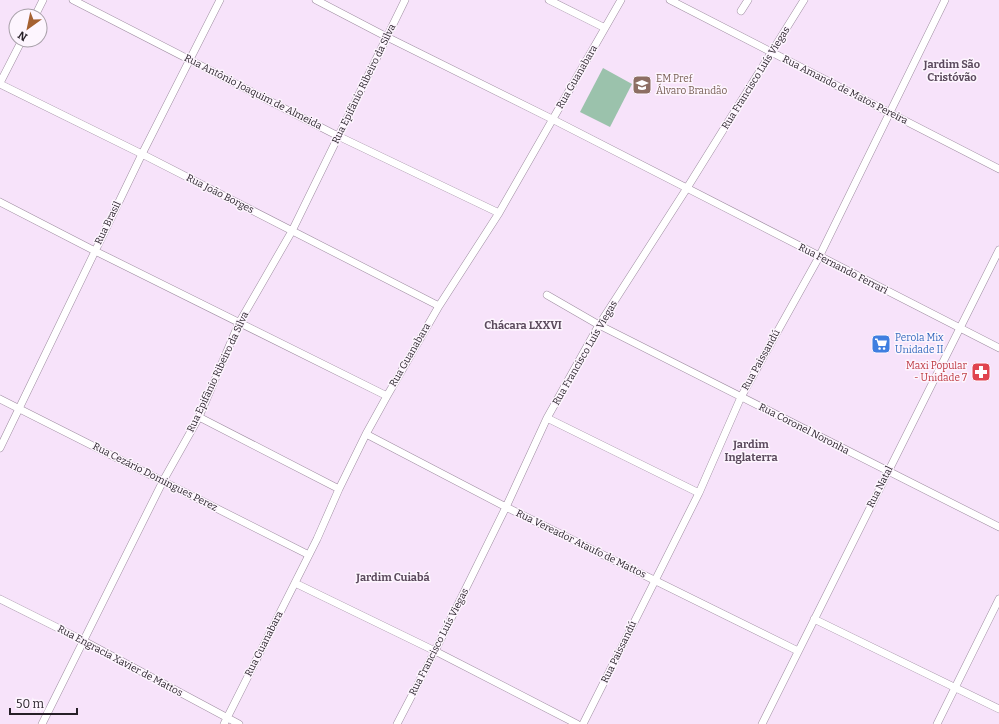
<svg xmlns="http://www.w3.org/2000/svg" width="999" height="724" font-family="Bitter,serif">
  <rect width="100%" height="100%" fill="#f7e3fa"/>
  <!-- green -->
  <path fill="#9bc2ac" d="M 603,68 L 632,84 L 610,127 L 580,112 Z"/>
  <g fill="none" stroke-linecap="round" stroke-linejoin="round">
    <defs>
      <path id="minor" d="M 73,0 L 338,136 L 499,213
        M 316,0 L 387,37 L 552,119 L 999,348
        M 549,0 L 605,28
        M 670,0 L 999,169
        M 741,11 L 748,0
        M 35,16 L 43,0
        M 0,83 L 22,40
        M 0,84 L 142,154 L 439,306
        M 0,202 L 95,251 L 387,396
        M 547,295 L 599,325 L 999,527
        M 0,399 L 309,555
        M 199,417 L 339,489
        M 547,418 L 699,493
        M 366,434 L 506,507 L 798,651
        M 0,448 L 142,154 L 220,0
        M 295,583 L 435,651 L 577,724
        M 0,599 L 84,641 L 239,724
        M 814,619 L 999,709
        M 42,724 L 163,481 L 199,417 L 239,323 L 292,231 L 405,0
        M 224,724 L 317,539 L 339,489 L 366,434 L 387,396 L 439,306 L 499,213 L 621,0
        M 397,724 L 435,651 L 506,507 L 547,418 L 599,325 L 687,188 L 804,0
        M 583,724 L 699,493 L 741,397 L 819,257 L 945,0
        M 762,724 L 999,250
        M 937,724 L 999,599"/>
    </defs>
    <!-- minor casing -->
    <use href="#minor" stroke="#9e8ca0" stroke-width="8"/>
    <!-- minor -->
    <use href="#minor" stroke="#fff" stroke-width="7"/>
  </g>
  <!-- icons -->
  <defs>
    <symbol id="school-square" viewBox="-11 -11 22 22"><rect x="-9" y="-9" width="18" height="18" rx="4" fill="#8d6e63" stroke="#fdf5fe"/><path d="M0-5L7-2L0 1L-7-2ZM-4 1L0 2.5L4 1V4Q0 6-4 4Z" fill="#fff"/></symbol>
    <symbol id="supermarket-square" viewBox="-11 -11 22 22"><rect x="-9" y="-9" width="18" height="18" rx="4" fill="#3f7fe0" stroke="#fdf5fe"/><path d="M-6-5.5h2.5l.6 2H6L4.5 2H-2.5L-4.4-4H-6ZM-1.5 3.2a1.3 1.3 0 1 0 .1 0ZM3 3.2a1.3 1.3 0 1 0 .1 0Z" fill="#fff"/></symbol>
    <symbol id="pharmacy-square" viewBox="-11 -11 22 22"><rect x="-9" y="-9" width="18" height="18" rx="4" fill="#e0444e" stroke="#fdf5fe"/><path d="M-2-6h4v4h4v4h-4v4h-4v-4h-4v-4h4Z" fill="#fff"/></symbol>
  </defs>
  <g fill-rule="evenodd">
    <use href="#school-square" x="631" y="74" width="22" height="22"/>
    <use href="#supermarket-square" x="870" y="333" width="22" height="22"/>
    <use href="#pharmacy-square" x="970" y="361" width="22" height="22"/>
  </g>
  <g text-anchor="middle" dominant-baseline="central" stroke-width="3" stroke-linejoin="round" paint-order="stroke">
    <!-- street labels -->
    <g font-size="10" fill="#261f27" stroke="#fdf5fe">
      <text transform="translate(577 77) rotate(-60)">Rua Guanabara</text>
      <text transform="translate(756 78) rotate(-58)">Rua Francisco Luís Viegas</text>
      <text transform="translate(364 84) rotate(-64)">Rua Epifânio Ribeiro da Silva</text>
      <text transform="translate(845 90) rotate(27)">Rua Amando de Matos Pereira</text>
      <text transform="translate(253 92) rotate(27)">Rua Antônio Joaquim de Almeida</text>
      <text transform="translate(220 194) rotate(27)">Rua João Borges</text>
      <text transform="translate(108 223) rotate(-64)">Rua Brasil</text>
      <text transform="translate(843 269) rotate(27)">Rua Fernando Ferrari</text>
      <text transform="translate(585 353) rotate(-60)">Rua Francisco Luís Viegas</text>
      <text transform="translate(410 355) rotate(-60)">Rua Guanabara</text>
      <text transform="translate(761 360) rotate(-61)">Rua Paissandú</text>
      <text transform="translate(218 372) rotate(-65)">Rua Epifânio Ribeiro da Silva</text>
      <text transform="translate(804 429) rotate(27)">Rua Coronel Noronha</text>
      <text transform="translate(155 477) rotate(27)">Rua Cezário Domingues Perez</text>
      <text transform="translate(880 487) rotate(-63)">Rua Natal</text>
      <text transform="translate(581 544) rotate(26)">Rua Vereador Ataufo de Mattos</text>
      <text transform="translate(439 642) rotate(-63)">Rua Francisco Luís Viegas</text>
      <text transform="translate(264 644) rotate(-63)">Rua Guanabara</text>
      <text transform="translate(619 652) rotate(-64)">Rua Paissandú</text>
      <text transform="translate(120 661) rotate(28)">Rua Engracia Xavier de Mattos</text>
    </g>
    <!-- education labels -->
    <g font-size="10" fill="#785e54" stroke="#fdf5fe" text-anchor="start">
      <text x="656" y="79">EM Pref<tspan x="656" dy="12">Álvaro Brandão</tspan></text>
    </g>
    <!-- shop labels -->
    <g font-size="10" fill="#366cbe" stroke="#fdf5fe" text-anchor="start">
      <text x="895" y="338">Perola Mix<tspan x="895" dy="12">Unidade II</tspan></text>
    </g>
    <!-- health labels -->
    <g font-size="10" fill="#be3a42" stroke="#fdf5fe" text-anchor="end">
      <text x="967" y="366">Maxi Popular<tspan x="967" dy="12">- Unidade 7</tspan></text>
    </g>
    <!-- neighbourhood labels -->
    <g font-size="11" font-weight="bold" fill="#5b4a5d" stroke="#fdf5fe">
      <text x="952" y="64">Jardim São<tspan x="952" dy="13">Cristóvão</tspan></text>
      <text x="523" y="325">Chácara LXXVI</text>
      <text x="751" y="444">Jardim<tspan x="751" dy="13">Inglaterra</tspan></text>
      <text x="393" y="577">Jardim Cuiabá</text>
    </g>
  </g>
  <!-- north arrow -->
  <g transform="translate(28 28) rotate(213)"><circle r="19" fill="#fdf5fe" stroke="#a79fa8"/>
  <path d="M0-3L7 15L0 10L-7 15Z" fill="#a56131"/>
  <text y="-6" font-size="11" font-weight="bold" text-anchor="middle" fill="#261f27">N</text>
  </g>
  <!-- scale -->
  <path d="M10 708v6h67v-6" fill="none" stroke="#261f27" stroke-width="2"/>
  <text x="16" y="708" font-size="12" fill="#261f27" stroke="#fdf5fe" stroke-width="3" paint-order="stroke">50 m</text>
</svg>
